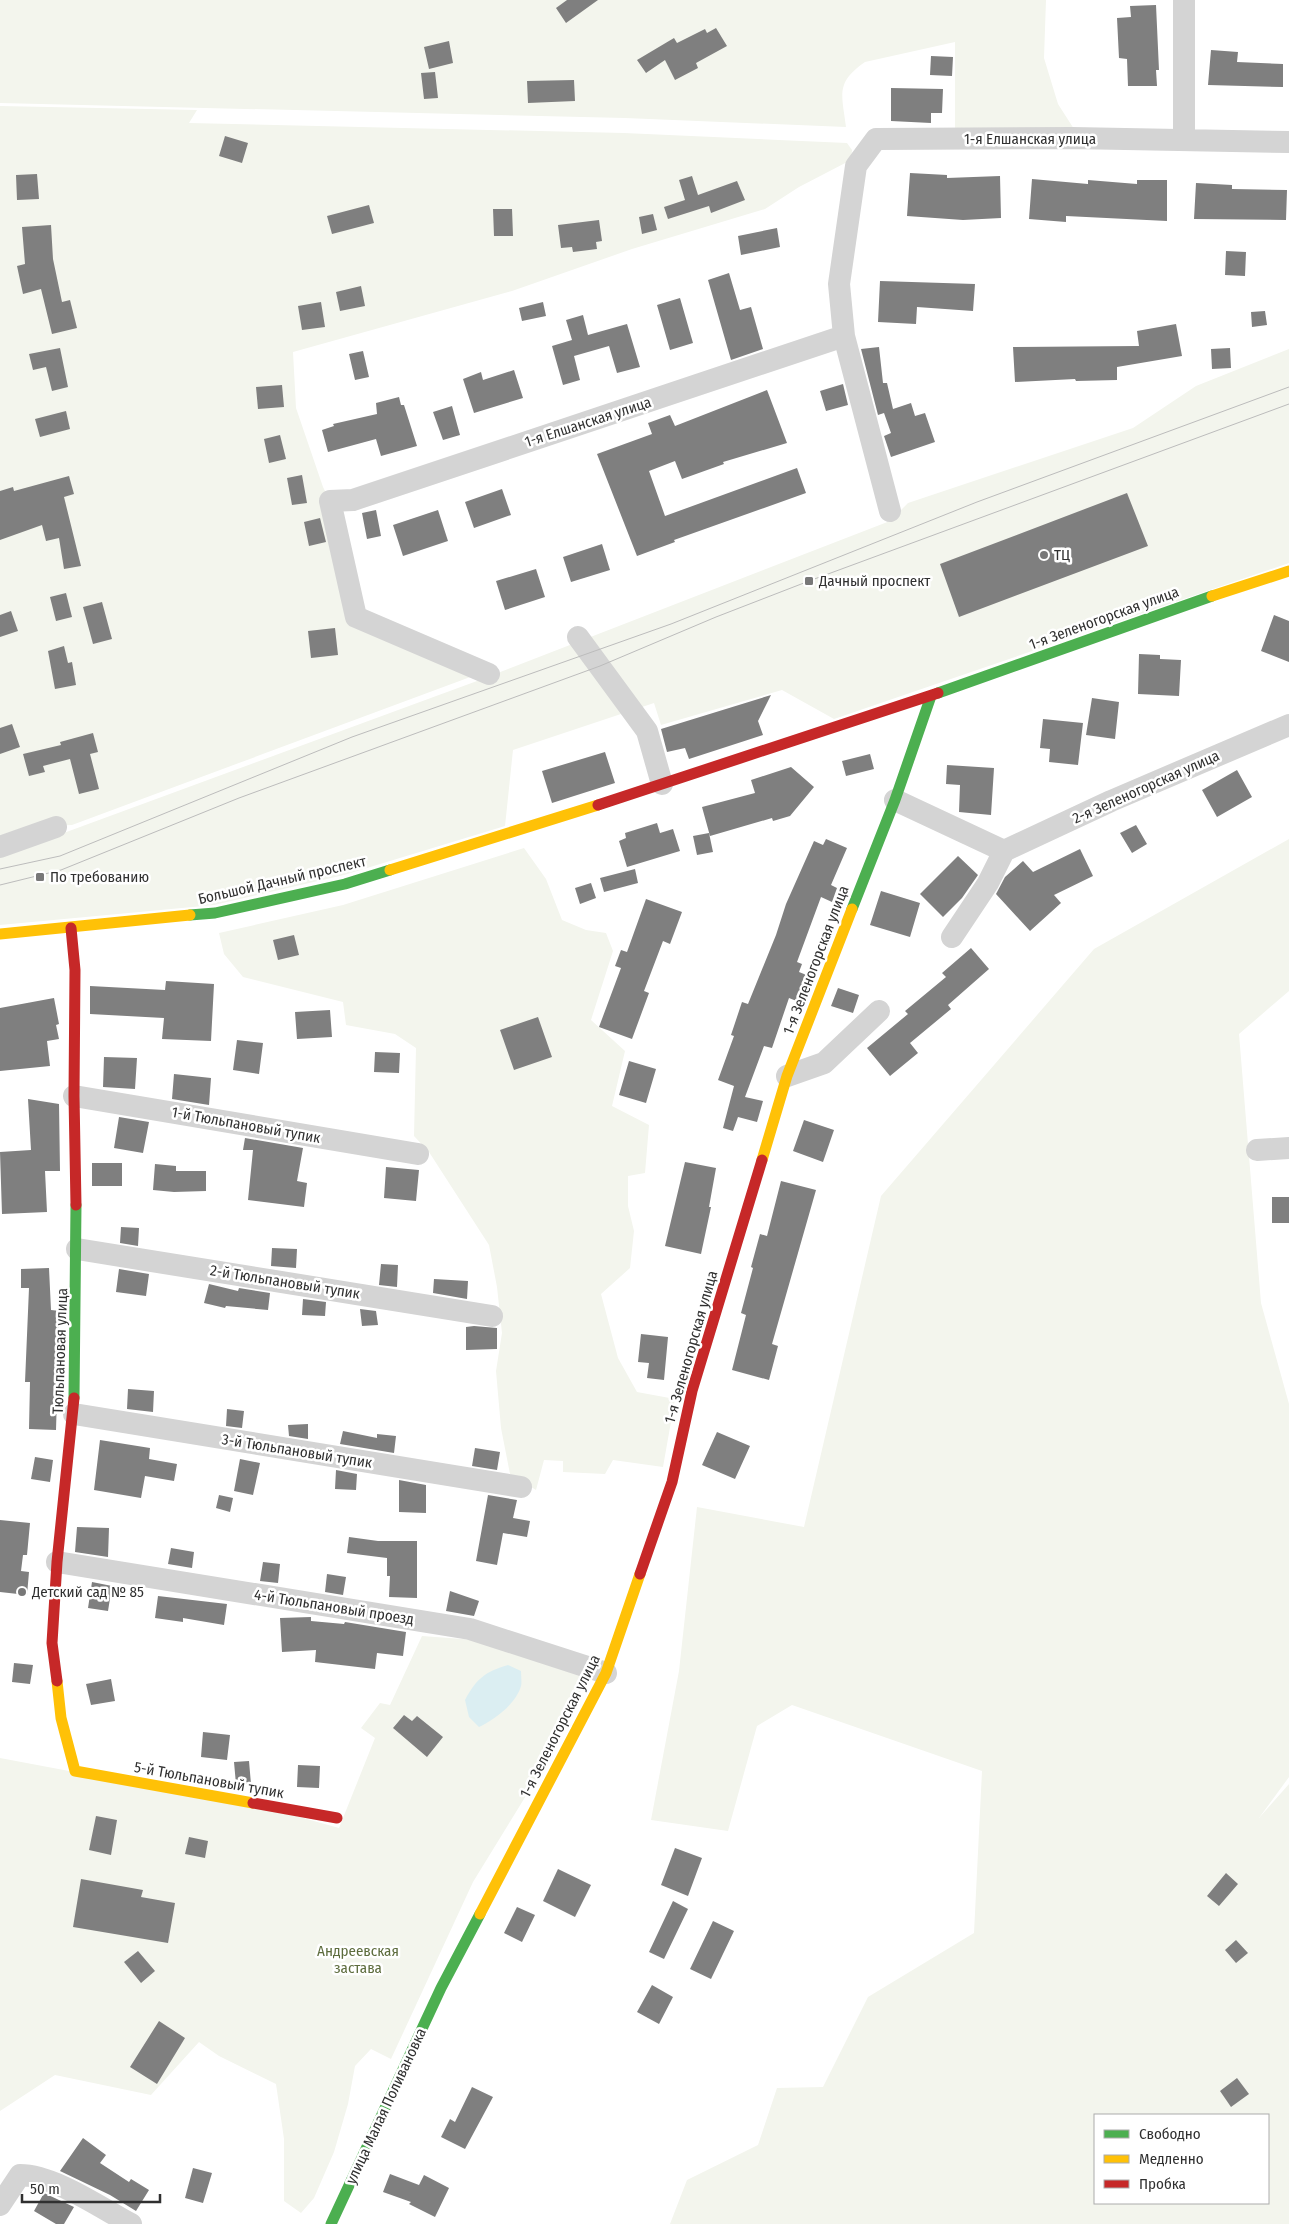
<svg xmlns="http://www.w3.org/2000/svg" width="1289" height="2224" font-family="'Fira Sans Condensed',sans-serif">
  <rect width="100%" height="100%" fill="#fff"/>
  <!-- green -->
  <path fill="#f3f5ed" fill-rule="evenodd" d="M 0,0 L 1046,0 L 1044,58 L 1058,104 L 1074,129 L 955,128 L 955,42 L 865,62 C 835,83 842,94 846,127 L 625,118 L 0,103 Z
    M 0,106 L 197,110 L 189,123 L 624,133 L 847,143 L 852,150 L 851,160 L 799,187 L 765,209 L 632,249 L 512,291 L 293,352 L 296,408 L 323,487 L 330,501 L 356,617 L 473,676 L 72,825 L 48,826 L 0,842 Z
    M 1289,349 L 1289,563 L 834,719 L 782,690 L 661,725 L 654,703 L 513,750 L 505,826 L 344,875 L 214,905 L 0,925 L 0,850 L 42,841 L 477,681 L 890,521 L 908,503 L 1133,428 L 1196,386 Z
    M 1289,839 L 1289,991 L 1239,1034 L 1261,1303 L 1289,1404 L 1289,1777 L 1259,1818 L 1289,1784 L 1289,2224 L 670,2224 L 687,2180 L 758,2145 L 777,2088 L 823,2087 L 868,1997 L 974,1933 L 982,1771 L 792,1705 L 757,1726 L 728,1831 L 651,1820 L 679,1671 L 697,1507 L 804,1527 L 881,1196 L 1094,949 ZM 1095,2115 L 1268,2115 L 1268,2203 L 1095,2203 Z
    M 524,848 L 546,879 L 562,920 L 586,930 L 606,933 L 613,951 L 591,1020 L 625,1051 L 612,1106 L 649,1125 L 645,1173 L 628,1176 L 628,1206 L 634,1231 L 630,1268 L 601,1294 L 618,1358 L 637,1392 L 675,1399 L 663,1467 L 613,1460 L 605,1474 L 563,1472 L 563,1461 L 544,1460 L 536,1490 L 510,1474 L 501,1428 L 496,1371 L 502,1333 L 497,1287 L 489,1245 L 429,1152 L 414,1136 L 416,1048 L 395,1034 L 346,1025 L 343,1002 L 243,977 L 224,954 L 219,933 L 343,905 Z
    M 422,1636 L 476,1640 L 580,1675 L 585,1681 L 554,1750 L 473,1882 L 391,2059 L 371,2049 L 355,2066 L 348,2104 L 334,2152 L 314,2198 L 301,2213 L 284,2201 L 284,2139 L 276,2084 L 219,2056 L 199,2042 L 151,2095 L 55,2075 L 0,2111 L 0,1758 L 271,1809 L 339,1828 L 375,1738 L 361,1728 L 380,1703 L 390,1705 Z"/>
  <!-- water -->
  <path fill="#dbeef2" d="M 508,1665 L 521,1671 C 521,1676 522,1682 521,1686 C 516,1704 494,1720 479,1727 L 469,1717 L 465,1700 C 477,1678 485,1672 508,1665 Z"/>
  <!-- building -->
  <path fill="#7f7f7f" d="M 567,0 L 598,0 L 566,23 L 556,8 Z
    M 1156,5 L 1159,70 L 1156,70 L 1157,86 L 1128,86 L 1127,59 L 1119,58 L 1117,18 L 1131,17 L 1130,6 Z
    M 716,28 L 727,46 L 696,63 L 698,68 L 675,80 L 665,60 L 646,73 L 637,60 L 674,38 L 677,43 L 705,29 L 707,33 Z
    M 449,41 L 453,63 L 429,69 L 424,47 Z
    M 1211,50 L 1238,52 L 1237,62 L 1283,64 L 1283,87 L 1208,85 Z
    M 931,56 L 953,57 L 952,76 L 930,75 Z
    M 435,72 L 438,98 L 424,99 L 421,73 Z
    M 574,80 L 575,101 L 528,103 L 527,81 Z
    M 891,88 L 943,89 L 942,113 L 931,113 L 931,123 L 891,121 Z
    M 225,136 L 248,143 L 242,163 L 219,156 Z
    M 910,173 L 947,175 L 947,178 L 1000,176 L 1001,218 L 963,220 L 907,216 Z
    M 37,174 L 39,199 L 17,200 L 16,175 Z
    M 692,176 L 698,195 L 737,181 L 745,200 L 711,213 L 709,206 L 668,219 L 664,207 L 685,200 L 679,180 Z
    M 1032,179 L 1088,184 L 1088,180 L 1137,184 L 1137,180 L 1167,180 L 1167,221 L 1066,216 L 1066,222 L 1029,219 Z
    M 1196,183 L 1232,185 L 1232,189 L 1287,190 L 1286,220 L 1194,219 Z
    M 369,205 L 374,223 L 332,234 L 327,216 Z
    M 493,209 L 512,209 L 513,236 L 494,236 Z
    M 653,214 L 657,230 L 642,234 L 639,217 Z
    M 599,220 L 602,241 L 596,242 L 597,249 L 573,252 L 572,247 L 561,248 L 558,225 Z
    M 51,225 L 53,259 L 62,302 L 70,300 L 77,328 L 52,334 L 41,289 L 23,294 L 17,266 L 25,264 L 22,227 Z
    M 777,228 L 780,247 L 741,255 L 738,236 Z
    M 1226,251 L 1246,252 L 1245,276 L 1225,275 Z
    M 729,273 L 740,310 L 751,307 L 763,349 L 731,360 L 708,280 Z
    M 880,281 L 975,284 L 973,311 L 917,307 L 916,324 L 878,322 Z
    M 361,286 L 365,306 L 340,311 L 336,292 Z
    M 680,298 L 693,343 L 670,350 L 657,305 Z
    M 321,302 L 325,327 L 302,330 L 298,306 Z
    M 543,302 L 546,316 L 522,321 L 519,308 Z
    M 1265,311 L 1267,325 L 1252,327 L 1251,312 Z
    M 583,315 L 588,335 L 627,324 L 640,367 L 617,373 L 609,346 L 574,356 L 580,380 L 563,385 L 552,346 L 572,340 L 566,320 Z
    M 1176,324 L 1182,356 L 1117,367 L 1117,380 L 1076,381 L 1075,379 L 1015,382 L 1013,347 L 1139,346 L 1137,331 Z
    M 879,347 L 883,383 L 887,383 L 893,409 L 911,403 L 915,416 L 925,413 L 935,442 L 891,457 L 884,436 L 891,433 L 884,413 L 878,415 L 861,349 Z
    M 60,348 L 68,387 L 52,391 L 46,367 L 33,370 L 29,354 Z
    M 1230,348 L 1231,368 L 1212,369 L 1211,349 Z
    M 363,351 L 369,377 L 355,380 L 349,354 Z
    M 514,370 L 523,398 L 474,413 L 463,379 L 481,372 L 483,380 Z
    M 843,384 L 848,405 L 826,411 L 820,391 Z
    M 282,385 L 284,407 L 258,409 L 256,387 Z
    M 767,390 L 787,443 L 723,462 L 724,464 L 682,479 L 675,461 L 649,471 L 665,516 L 797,468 L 806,493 L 674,540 L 675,542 L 637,556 L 597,454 L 652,434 L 648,423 L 670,415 L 675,426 Z
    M 399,397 L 401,405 L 404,405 L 417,446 L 381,456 L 376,439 L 328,452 L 322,430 L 334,426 L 333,424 L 377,414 L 376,403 Z
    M 452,406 L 460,435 L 443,440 L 433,412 Z
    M 66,411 L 70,429 L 40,437 L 35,419 Z
    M 280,435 L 286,459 L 269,463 L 264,439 Z
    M 302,475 L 307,503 L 292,505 L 287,478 Z
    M 69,476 L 74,494 L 64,497 L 81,566 L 64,569 L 59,538 L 46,541 L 42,525 L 0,540 L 0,491 L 13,487 L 14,491 Z
    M 502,489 L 511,515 L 474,528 L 465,502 Z
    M 1127,493 L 1148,546 L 959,617 L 940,564 Z
    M 376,510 L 381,536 L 367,539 L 362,513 Z
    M 438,510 L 448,541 L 403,556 L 393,525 Z
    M 320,518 L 326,542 L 309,546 L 304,522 Z
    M 602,544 L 610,570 L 571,582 L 563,557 Z
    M 536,569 L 545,597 L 505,610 L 496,581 Z
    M 66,593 L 72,617 L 56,621 L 50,597 Z
    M 102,602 L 112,639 L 93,644 L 83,607 Z
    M 11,611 L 18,631 L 0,637 L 0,615 Z
    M 1274,615 L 1289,621 L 1289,662 L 1261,651 Z
    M 335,628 L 338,655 L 311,658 L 308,631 Z
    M 64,646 L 68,663 L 72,662 L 76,685 L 55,689 L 48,651 Z
    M 1139,654 L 1160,655 L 1160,659 L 1181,660 L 1179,696 L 1138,694 Z
    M 771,695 L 758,721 L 763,735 L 689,759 L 685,748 L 667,752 L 661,729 Z
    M 1092,698 L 1119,702 L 1115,739 L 1086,735 Z
    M 1043,719 L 1083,723 L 1078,765 L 1049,762 L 1050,749 L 1040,748 Z
    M 12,724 L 20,747 L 0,754 L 0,728 Z
    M 93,733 L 98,752 L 90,754 L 99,789 L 79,794 L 70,759 L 43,766 L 45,772 L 29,776 L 23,754 L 61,745 L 60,742 Z
    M 605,752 L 615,783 L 552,803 L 542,771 Z
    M 870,754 L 874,769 L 846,776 L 842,761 Z
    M 947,765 L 994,768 L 991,815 L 959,812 L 960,785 L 946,784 Z
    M 791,767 L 814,787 L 790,816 L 773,821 L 772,818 L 710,836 L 702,807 L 755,793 L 751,780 Z
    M 1237,770 L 1252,797 L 1217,817 L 1202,790 Z
    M 657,823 L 660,833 L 673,829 L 680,851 L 627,867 L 619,841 L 626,838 L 625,833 Z
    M 1136,825 L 1147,844 L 1132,853 L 1120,833 Z
    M 709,833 L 713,852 L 697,855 L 693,836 Z
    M 826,839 L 847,848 L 831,885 L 837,888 L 832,902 L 821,897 L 797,962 L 802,964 L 799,972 L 809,976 L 799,1002 L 789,998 L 772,1048 L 764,1046 L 745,1097 L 763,1101 L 757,1122 L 738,1117 L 733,1131 L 723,1128 L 734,1086 L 718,1080 L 734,1036 L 731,1035 L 742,1002 L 748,1004 L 776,935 L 786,904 L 814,841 L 823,845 Z
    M 1080,849 L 1093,876 L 1054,895 L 1061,903 L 1030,931 L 996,894 L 1005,877 L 1023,861 L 1033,872 Z
    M 958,856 L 978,875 L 962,898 L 943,917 L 920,894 Z
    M 635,869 L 638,883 L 604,892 L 600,878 Z
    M 591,883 L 596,898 L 580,904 L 575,888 Z
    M 881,891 L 920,903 L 910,937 L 870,925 Z
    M 646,899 L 682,912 L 670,944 L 663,941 L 644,991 L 649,993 L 632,1039 L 599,1027 L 621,968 L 615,966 L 621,950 L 627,952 Z
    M 294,935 L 299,955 L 278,960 L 273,940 Z
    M 971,948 L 989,969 L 948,1005 L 951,1009 L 910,1043 L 918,1053 L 890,1076 L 867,1048 L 908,1014 L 905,1011 L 946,977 L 942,973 Z
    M 166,981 L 214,984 L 211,1041 L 162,1039 L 164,1018 L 90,1014 L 90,986 L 165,990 Z
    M 838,988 L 859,995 L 853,1013 L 831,1006 Z
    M 54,998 L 59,1024 L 56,1025 L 59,1039 L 47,1041 L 50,1066 L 0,1071 L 0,1008 Z
    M 330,1010 L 332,1037 L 297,1039 L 295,1012 Z
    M 538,1017 L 552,1057 L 514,1070 L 500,1030 Z
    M 237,1040 L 263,1043 L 259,1074 L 233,1070 Z
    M 375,1052 L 400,1053 L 399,1073 L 374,1072 Z
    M 104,1057 L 137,1058 L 135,1089 L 103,1087 Z
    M 629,1061 L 656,1069 L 646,1103 L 619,1095 Z
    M 174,1074 L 211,1078 L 209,1105 L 172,1099 Z
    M 28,1099 L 59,1104 L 60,1171 L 45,1171 L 47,1212 L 2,1214 L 0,1152 L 31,1150 Z
    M 119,1117 L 149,1122 L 143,1153 L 114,1148 Z
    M 804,1120 L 834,1130 L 823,1162 L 793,1151 Z
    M 245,1138 L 303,1148 L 297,1181 L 307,1183 L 304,1207 L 248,1200 L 253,1150 L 243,1150 Z
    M 685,1162 L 716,1168 L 709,1207 L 711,1207 L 701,1254 L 665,1246 Z
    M 92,1163 L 122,1163 L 122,1186 L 92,1186 Z
    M 155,1164 L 176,1166 L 176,1171 L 206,1171 L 206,1191 L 174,1192 L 153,1190 Z
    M 386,1167 L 419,1170 L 416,1201 L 384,1198 Z
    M 781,1181 L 816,1190 L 772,1344 L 778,1346 L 769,1380 L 732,1370 L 746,1315 L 741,1313 L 753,1268 L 751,1267 L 760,1234 L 767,1236 Z
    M 1272,1197 L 1289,1197 L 1289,1223 L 1272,1223 Z
    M 121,1227 L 139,1228 L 138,1246 L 120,1243 Z
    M 272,1248 L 297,1249 L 296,1268 L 271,1266 Z
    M 381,1264 L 398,1265 L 397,1287 L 379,1285 Z
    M 49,1268 L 51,1310 L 60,1311 L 55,1396 L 57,1396 L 56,1430 L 29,1429 L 30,1382 L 25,1382 L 29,1288 L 21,1288 L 21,1269 Z
    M 119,1269 L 149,1274 L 146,1296 L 116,1292 Z
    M 434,1279 L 468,1281 L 467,1299 L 433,1293 Z
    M 209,1284 L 238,1291 L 239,1288 L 270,1293 L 268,1310 L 226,1306 L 225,1308 L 204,1303 Z
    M 303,1299 L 326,1302 L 325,1316 L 302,1315 Z
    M 360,1309 L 376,1311 L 378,1325 L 362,1326 Z
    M 474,1326 L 497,1328 L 497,1349 L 466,1350 L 466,1327 Z
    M 641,1334 L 668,1337 L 664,1380 L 647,1378 L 649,1363 L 638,1362 Z
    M 128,1389 L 154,1391 L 153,1412 L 127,1409 Z
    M 227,1409 L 244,1411 L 242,1428 L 226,1426 Z
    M 308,1424 L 308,1439 L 289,1436 L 288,1425 Z
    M 343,1431 L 377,1438 L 377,1434 L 396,1436 L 394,1453 L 340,1444 Z
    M 717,1432 L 750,1446 L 735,1479 L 702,1465 Z
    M 100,1440 L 150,1448 L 149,1459 L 177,1464 L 174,1481 L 145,1476 L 141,1498 L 94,1490 Z
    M 475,1448 L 500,1452 L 497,1470 L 472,1466 Z
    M 35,1457 L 53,1460 L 50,1482 L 31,1479 Z
    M 240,1459 L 260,1463 L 253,1495 L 234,1491 Z
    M 336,1470 L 357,1474 L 356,1490 L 335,1489 Z
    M 399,1480 L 426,1485 L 426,1513 L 399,1512 Z
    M 219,1495 L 233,1498 L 230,1512 L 216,1508 Z
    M 488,1495 L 517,1500 L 513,1518 L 530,1521 L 527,1537 L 503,1533 L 497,1565 L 476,1561 Z
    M 0,1520 L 30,1523 L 27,1555 L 23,1555 L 21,1571 L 29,1572 L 27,1595 L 0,1592 Z
    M 77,1527 L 109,1528 L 108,1557 L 75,1552 Z
    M 349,1537 L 378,1541 L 417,1541 L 417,1598 L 389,1597 L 390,1576 L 387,1576 L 387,1558 L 347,1553 Z
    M 171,1548 L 194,1552 L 192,1568 L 168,1564 Z
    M 263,1562 L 280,1564 L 278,1583 L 260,1581 Z
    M 327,1574 L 346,1577 L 343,1595 L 325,1592 Z
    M 92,1582 L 112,1586 L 108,1611 L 88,1608 Z
    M 450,1591 L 479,1601 L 474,1616 L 446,1611 Z
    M 158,1596 L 227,1604 L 224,1625 L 183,1618 L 183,1622 L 155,1618 Z
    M 311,1617 L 311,1621 L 344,1624 L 345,1622 L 406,1632 L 403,1656 L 377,1653 L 375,1669 L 315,1662 L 316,1650 L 282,1652 L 280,1618 Z
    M 14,1663 L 33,1665 L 30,1684 L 12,1682 Z
    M 111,1679 L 115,1701 L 91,1705 L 86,1684 Z
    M 404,1715 L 412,1721 L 417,1716 L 443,1737 L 427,1757 L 393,1728 Z
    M 203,1732 L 230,1735 L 227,1760 L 201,1757 Z
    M 249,1761 L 251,1784 L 236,1784 L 234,1762 Z
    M 298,1765 L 320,1766 L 319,1788 L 297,1787 Z
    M 96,1816 L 117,1820 L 111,1855 L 89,1850 Z
    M 189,1837 L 208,1841 L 205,1858 L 185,1854 Z
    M 675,1848 L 702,1858 L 688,1896 L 661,1885 Z
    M 558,1869 L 591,1885 L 575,1917 L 543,1901 Z
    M 1226,1873 L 1238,1884 L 1219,1906 L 1207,1896 Z
    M 81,1879 L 143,1890 L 141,1897 L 175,1903 L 168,1943 L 73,1927 Z
    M 673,1901 L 688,1909 L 664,1959 L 649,1952 Z
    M 517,1907 L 535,1915 L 522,1942 L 504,1933 Z
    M 713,1921 L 734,1931 L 711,1979 L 690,1969 Z
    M 1236,1940 L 1248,1953 L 1236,1963 L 1225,1950 Z
    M 138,1951 L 155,1971 L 141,1983 L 124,1962 Z
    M 652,1985 L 673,1997 L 659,2024 L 637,2012 Z
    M 159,2021 L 185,2038 L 157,2084 L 130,2067 Z
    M 1237,2078 L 1249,2094 L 1231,2107 L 1220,2091 Z
    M 472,2087 L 493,2097 L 465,2149 L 441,2137 L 450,2119 L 455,2122 Z
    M 83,2138 L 106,2155 L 100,2163 L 129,2182 L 131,2179 L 149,2190 L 136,2211 L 110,2195 L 60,2171 Z
    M 193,2168 L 212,2173 L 203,2203 L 185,2198 Z
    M 390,2174 L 419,2185 L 424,2175 L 449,2188 L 435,2217 L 409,2204 L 411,2202 L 383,2192 Z
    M 44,2193 L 74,2207 L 64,2224 L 56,2224 L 34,2211 Z"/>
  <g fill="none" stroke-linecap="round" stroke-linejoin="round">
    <!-- street -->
    <path stroke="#d4d4d4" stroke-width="22" d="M 1184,139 L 1184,0
      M 890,511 L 844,336 L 839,284 L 856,166 L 876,139 L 1072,138 L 1289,142
      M 578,637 L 647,731 L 662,784
      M 489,674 L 356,617 L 330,501 L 353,500 L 844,336
      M 895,800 L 1004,851 L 1111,801 L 1289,725
      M 0,847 L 56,827
      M 952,937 L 988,883 L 1004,851
      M 787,1076 L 824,1063 L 879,1011
      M 74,1096 L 418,1154
      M 1257,1150 L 1289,1148
      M 77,1249 L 492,1316
      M 74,1414 L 521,1487
      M 57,1562 L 470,1629 L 606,1673
      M 0,2205 L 20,2175 C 54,2175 101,2208 131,2224"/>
    <!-- fast -->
    <path stroke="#4caf50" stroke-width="11" d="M 938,693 L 1212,596
      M 852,909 L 895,800 L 931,696
      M 190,915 L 215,913 L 345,884 L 390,870
      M 74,1398 L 76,1205
      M 331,2224 L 441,1988 L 480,1914"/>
    <!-- slow -->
    <path stroke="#ffc107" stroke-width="11" d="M 1212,596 L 1289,571
      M 390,870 L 598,805
      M 0,934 L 190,915
      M 762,1160 L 787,1076 L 852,909
      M 57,1681 L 61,1718 L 75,1771 L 253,1803
      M 480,1914 L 606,1673 L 640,1574"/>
    <!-- jam -->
    <path stroke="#c62828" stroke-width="11" d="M 598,805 L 938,693
      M 71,928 L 75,970 L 74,1096 L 76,1205
      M 640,1574 L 672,1482 L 692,1391 L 762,1160
      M 57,1681 L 52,1643 L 57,1562 L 74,1398
      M 253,1803 L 337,1818"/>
    <!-- tram -->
    <path stroke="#bcbcbc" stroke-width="1" d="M 0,869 L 60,856 L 352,737 L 671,624 L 977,502 L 1289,387
      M 0,885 L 61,870 L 239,798 L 600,666 L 716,617 L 809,581 L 1289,404"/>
  </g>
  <!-- markers -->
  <g fill="#787878" stroke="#fff" stroke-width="2">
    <circle cx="1044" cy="555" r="5"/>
    <rect x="804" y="576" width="10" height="10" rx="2.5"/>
    <rect x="35" y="872" width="10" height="10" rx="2.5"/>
    <circle cx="22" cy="1592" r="5"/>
  </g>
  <g text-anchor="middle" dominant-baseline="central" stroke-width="5" stroke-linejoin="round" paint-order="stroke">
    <!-- street labels -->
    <g font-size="15" fill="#303030" stroke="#fff">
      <text x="1030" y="139">1-я Елшанская улица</text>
      <text transform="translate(588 422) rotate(-18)">1-я Елшанская улица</text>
      <text transform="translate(1104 618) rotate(-20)">1-я Зеленогорская улица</text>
      <text transform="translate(1146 787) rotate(-24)">2-я Зеленогорская улица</text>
      <text transform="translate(282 880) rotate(-13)">Большой Дачный проспект</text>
      <text transform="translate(816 960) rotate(-69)">1-я Зеленогорская улица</text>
      <text transform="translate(246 1125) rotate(10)">1-й Тюльпановый тупик</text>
      <text transform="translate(285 1282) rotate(9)">2-й Тюльпановый тупик</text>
      <text transform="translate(691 1347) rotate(-74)">1-я Зеленогорская улица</text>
      <text transform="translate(60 1351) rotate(-88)">Тюльпановая улица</text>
      <text transform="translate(297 1451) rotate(9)">3-й Тюльпановый тупик</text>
      <text transform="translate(334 1607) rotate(9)">4-й Тюльпановый проезд</text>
      <text transform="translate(560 1726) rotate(-63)">1-я Зеленогорская улица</text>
      <text transform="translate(209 1780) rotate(10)">5-й Тюльпановый тупик</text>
      <text transform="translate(386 2106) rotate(-65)">улица Малая Поливановка</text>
    </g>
    <!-- poi labels -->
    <g font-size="15" fill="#303030" stroke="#fff" text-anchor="start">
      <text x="1054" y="555">ТЦ</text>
      <text x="819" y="581">Дачный проспект</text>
      <text x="50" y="877">По требованию</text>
      <text x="32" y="1592">Детский сад № 85</text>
    </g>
    <!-- park labels -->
    <g font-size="15" fill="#5d6c3d" stroke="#fff">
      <text x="358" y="1951">Андреевская<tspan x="358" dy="17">застава</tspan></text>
    </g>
  </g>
  <!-- legend -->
  <rect x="1094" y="2114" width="175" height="90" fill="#ffffff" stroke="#acacac"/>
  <rect x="1104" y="2130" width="25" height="8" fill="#4caf50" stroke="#acacac"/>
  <text x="1139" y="2139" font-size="15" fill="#303030">Свободно</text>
  <rect x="1104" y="2155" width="25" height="8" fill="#ffc107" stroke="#acacac"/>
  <text x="1139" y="2164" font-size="15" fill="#303030">Медленно</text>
  <rect x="1104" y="2180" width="25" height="8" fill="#c62828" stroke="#acacac"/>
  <text x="1139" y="2189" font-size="15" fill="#303030">Пробка</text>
  <!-- scale -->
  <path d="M22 2194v8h138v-8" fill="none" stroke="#303030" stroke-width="2.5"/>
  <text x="30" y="2194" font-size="15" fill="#303030" stroke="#ffffff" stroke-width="4" paint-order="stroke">50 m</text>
</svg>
